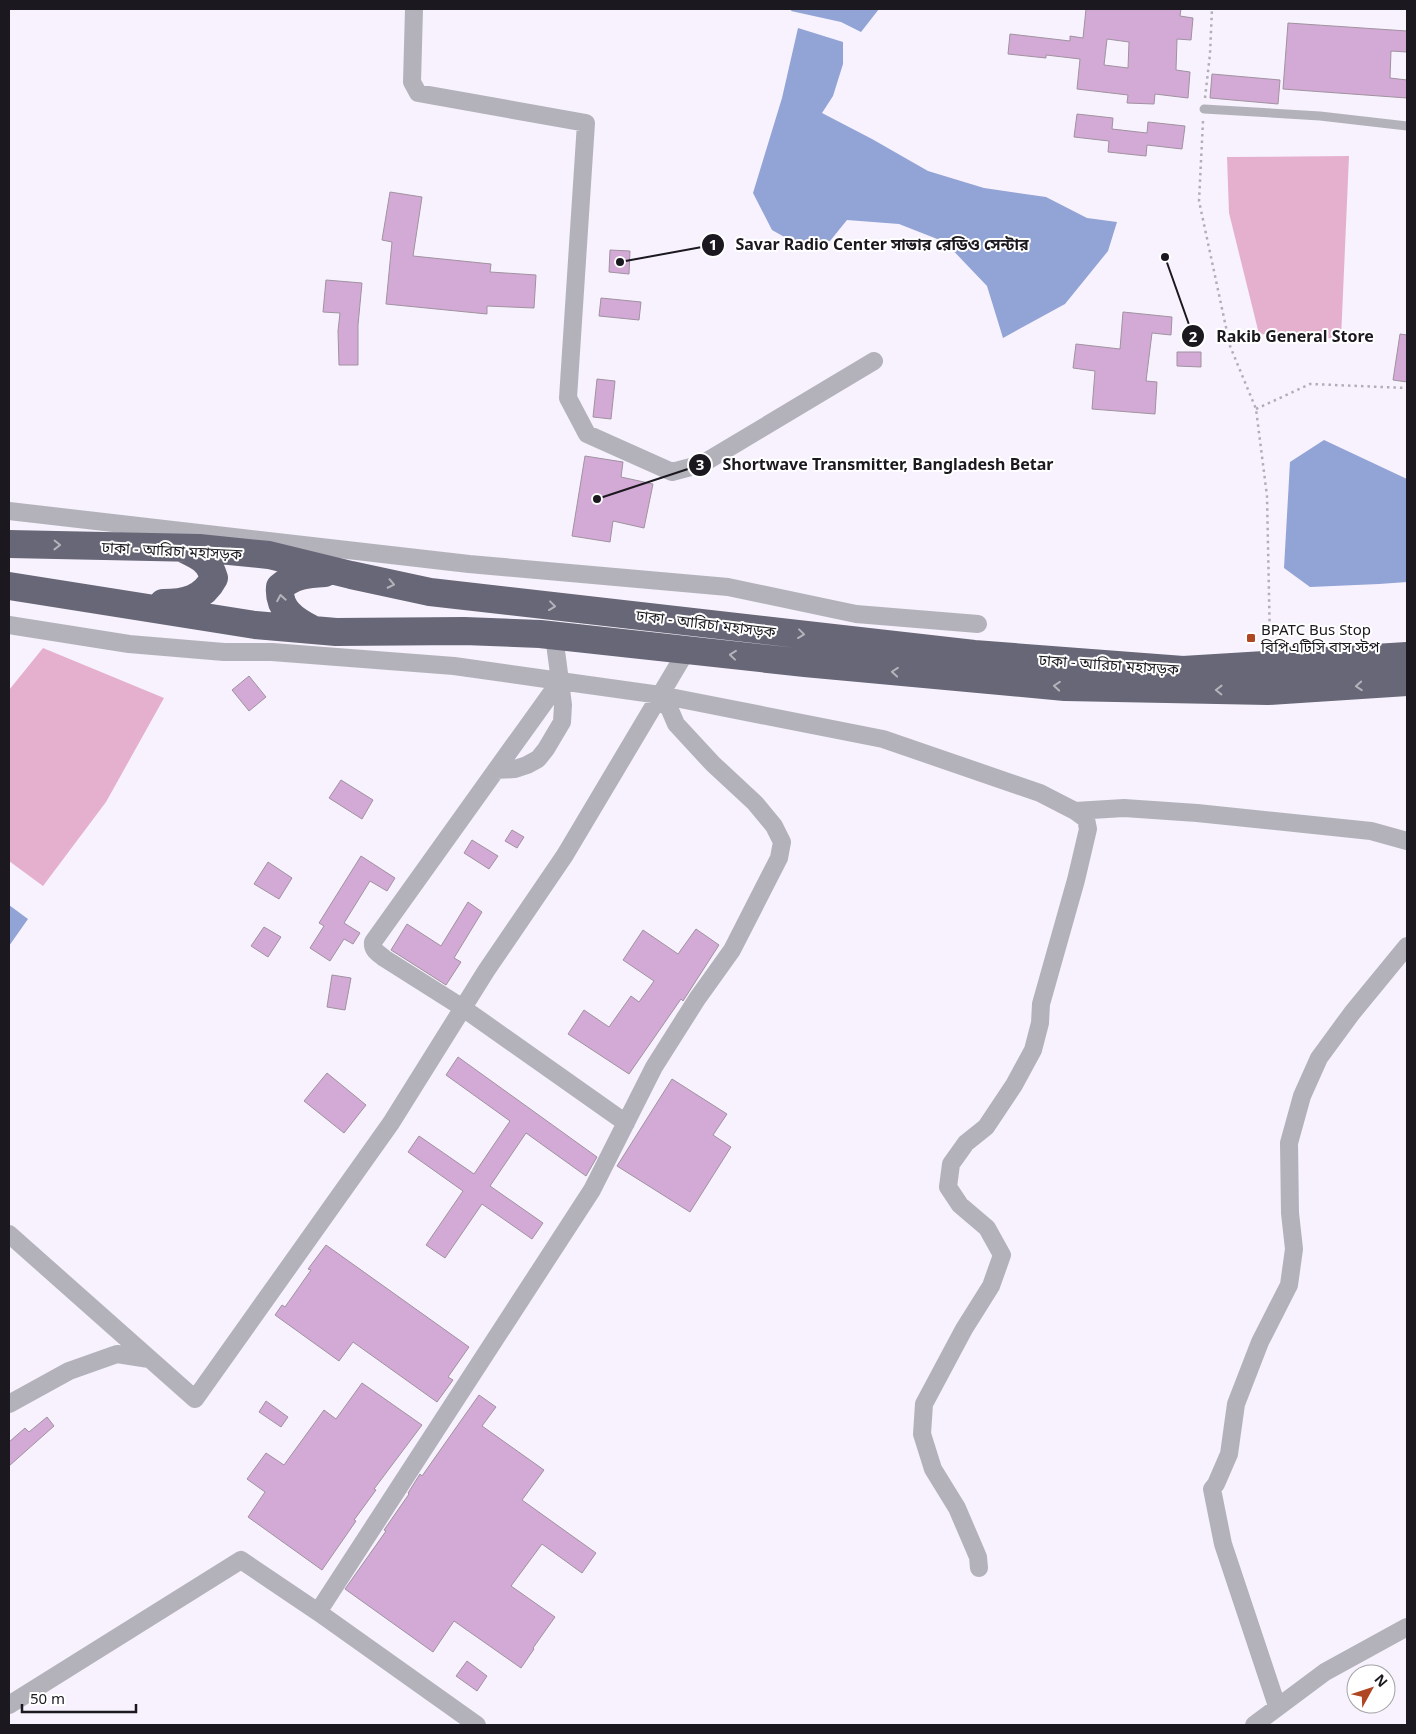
<svg xmlns="http://www.w3.org/2000/svg" width="1416" height="1734" font-family="'Noto Sans','Noto Sans Bengali',sans-serif">
  <rect width="100%" height="100%" fill="#f7f2fd"/>
  <!-- green -->
  <path fill="#e5b0ce" d="M 1349,156 L 1341,339 L 1259,334 L 1229,213 L 1227,157 Z
    M 43,648 L 164,698 L 106,802 L 43,886 L 9,861 L 9,690 Z"/>
  <!-- water -->
  <path fill="#92a3d5" d="M 792,9 L 879,9 L 861,32 L 841,22 L 791,11 Z
    M 798,28 L 843,42 L 843,64 L 833,96 L 822,113 L 872,139 L 928,171 L 984,188 L 1046,197 L 1087,218 L 1117,222 L 1108,251 L 1065,304 L 1003,338 L 987,286 L 945,242 L 899,224 L 847,220 L 830,241 L 804,248 L 772,230 L 753,193 L 782,98 Z
    M 1324,440 L 1407,479 L 1407,582 L 1379,584 L 1310,587 L 1284,568 L 1290,462 Z
    M 9,905 L 28,919 L 9,946 Z"/>
  <!-- building -->
  <path fill="#d3aad5" stroke="#a092a0" fill-rule="evenodd" d="M 1086,9 L 1181,9 L 1180,16 L 1193,18 L 1191,40 L 1177,39 L 1176,70 L 1190,72 L 1188,98 L 1155,94 L 1154,104 L 1127,103 L 1128,95 L 1077,89 L 1080,59 L 1046,55 L 1046,58 L 1008,54 L 1010,34 L 1070,41 L 1070,36 L 1083,38 ZM 1107,39 L 1129,42 L 1128,68 L 1104,65 Z
    M 1288,23 L 1407,31 L 1407,52 L 1391,51 L 1390,78 L 1407,80 L 1407,98 L 1283,89 Z
    M 1212,74 L 1280,80 L 1278,104 L 1210,98 Z
    M 1077,114 L 1113,118 L 1112,129 L 1147,133 L 1148,122 L 1185,126 L 1182,149 L 1147,145 L 1146,156 L 1108,152 L 1109,141 L 1074,137 Z
    M 390,192 L 422,197 L 413,256 L 491,264 L 490,272 L 536,275 L 534,308 L 487,306 L 487,314 L 386,304 L 392,242 L 382,240 Z
    M 610,250 L 630,251 L 629,274 L 609,272 Z
    M 326,280 L 362,283 L 358,325 L 358,365 L 339,365 L 338,331 L 340,313 L 323,312 Z
    M 601,298 L 641,302 L 639,320 L 599,316 Z
    M 1123,312 L 1172,317 L 1171,335 L 1152,333 L 1146,381 L 1157,382 L 1155,414 L 1092,409 L 1095,371 L 1073,368 L 1076,344 L 1120,349 Z
    M 1400,334 L 1407,335 L 1407,382 L 1393,380 Z
    M 1177,352 L 1201,352 L 1201,367 L 1177,366 Z
    M 597,379 L 615,381 L 611,419 L 593,417 Z
    M 585,456 L 623,462 L 621,477 L 653,484 L 644,528 L 613,521 L 610,542 L 572,536 Z
    M 249,676 L 266,697 L 249,711 L 232,690 Z
    M 341,780 L 373,800 L 362,819 L 329,798 Z
    M 512,830 L 524,837 L 517,848 L 505,841 Z
    M 472,840 L 498,856 L 489,869 L 464,853 Z
    M 361,856 L 395,878 L 387,891 L 370,881 L 344,923 L 360,933 L 353,944 L 344,939 L 330,961 L 310,948 L 324,926 L 319,923 Z
    M 268,862 L 292,878 L 279,899 L 254,884 Z
    M 468,902 L 482,912 L 454,958 L 461,962 L 446,985 L 391,950 L 407,924 L 441,946 Z
    M 264,927 L 281,937 L 268,957 L 251,946 Z
    M 696,929 L 719,945 L 683,1001 L 681,999 L 629,1074 L 568,1034 L 584,1010 L 609,1027 L 631,996 L 639,1002 L 654,981 L 623,960 L 643,930 L 678,954 Z
    M 332,975 L 351,978 L 345,1010 L 327,1007 Z
    M 458,1057 L 597,1157 L 586,1176 L 526,1133 L 490,1186 L 543,1223 L 532,1239 L 482,1204 L 445,1258 L 426,1245 L 463,1191 L 408,1152 L 419,1136 L 474,1174 L 510,1121 L 446,1075 Z
    M 327,1073 L 366,1105 L 344,1133 L 304,1101 Z
    M 672,1079 L 727,1114 L 713,1135 L 731,1147 L 690,1212 L 617,1166 Z
    M 326,1245 L 469,1347 L 448,1377 L 453,1380 L 437,1402 L 353,1342 L 339,1361 L 275,1315 L 282,1305 L 285,1307 L 311,1270 L 308,1269 Z
    M 362,1383 L 422,1425 L 374,1489 L 376,1490 L 354,1520 L 356,1521 L 322,1570 L 248,1517 L 265,1492 L 247,1479 L 266,1453 L 284,1465 L 324,1410 L 336,1419 Z
    M 479,1395 L 496,1407 L 482,1426 L 544,1470 L 522,1500 L 596,1553 L 582,1573 L 542,1544 L 511,1586 L 555,1617 L 533,1648 L 534,1649 L 521,1668 L 454,1621 L 433,1652 L 345,1589 L 386,1531 L 384,1530 L 409,1494 L 408,1493 L 420,1474 L 422,1476 Z
    M 266,1401 L 288,1417 L 281,1427 L 259,1412 Z
    M 47,1417 L 54,1426 L 9,1466 L 9,1442 L 25,1428 L 29,1432 Z
    M 467,1661 L 487,1676 L 477,1691 L 456,1676 Z"/>
  <g fill="none" stroke-linecap="round" stroke-linejoin="round">
    <!-- path -->
    <path stroke="#b2aeb7" stroke-width="2.5" stroke-dasharray="2.5 4" stroke-linecap="butt" d="M 1205,98 L 1210,54 L 1212,9
      M 1203,121 L 1199,201 L 1230,346 L 1256,409 L 1267,496 L 1270,644
      M 1256,409 L 1310,384 L 1407,388"/>
    <!-- lane -->
    <path stroke="#b3b2ba" stroke-width="9" d="M 1204,109 L 1320,116 L 1407,126"/>
    <!-- street -->
    <path stroke="#b3b2ba" stroke-width="18" d="M 414,9 L 412,82 L 418,93 L 586,123 L 568,398 L 587,434 L 672,472 L 702,464 L 874,361
      M 9,511 L 469,564 L 728,587 L 856,614 L 978,624
      M 9,625 L 129,644 L 224,652 L 272,652 L 454,666 L 560,681 L 554,636
      M 560,681 L 660,695 L 883,739 L 1040,793 L 1075,811 L 1086,819 L 1088,829 L 1076,880 L 1041,1004 L 1040,1023 L 1033,1050 L 1014,1085 L 986,1127 L 966,1143 L 951,1164 L 948,1187 L 960,1205 L 987,1228 L 1002,1255 L 991,1286 L 964,1329 L 924,1404 L 922,1434 L 933,1469 L 957,1508 L 978,1557 L 979,1568
      M 560,681 L 563,705 L 562,722 L 546,749 L 538,759 L 527,765 L 515,769 L 496,770 L 373,942 C 372,950 378,953 384,958 L 463,1008 L 626,1123
      M 496,770 L 560,681
      M 1075,811 L 1124,808 L 1197,813 L 1371,831 L 1407,841
      M 9,1234 L 195,1399 L 391,1123 L 486,971 L 565,855 L 687,650
      M 9,1404 L 69,1371 L 117,1354 L 149,1359
      M 9,1705 L 241,1560 L 318,1612
      M 1277,1706 L 1223,1544 L 1212,1489 L 1216,1484 L 1229,1454 L 1236,1404 L 1260,1342 L 1289,1285 L 1294,1249 L 1290,1213 L 1289,1143 L 1302,1096 L 1319,1058 L 1352,1013 L 1407,946
      M 477,1725 L 318,1612 L 592,1190 L 654,1067 L 697,999 L 732,950 L 779,858 L 782,842 L 774,826 L 755,803 L 713,764 L 676,724 L 670,710 L 660,695
      M 1254,1725 L 1325,1672 L 1407,1627"/>
    <!-- highway -->
    <path stroke="#686777" stroke-width="28" d="M 9,544 L 199,548 L 269,555 L 351,575 L 430,592 L 974,654 L 1183,670 L 1407,656
      M 9,586 L 255,625 L 336,632 L 464,631 L 540,634 L 805,663 L 1065,687 L 1268,691 L 1407,682
      M 163,603 C 185,603 203,599 214,578 C 209,560 199,556 182,548
      M 312,629 C 294,620 278,609 280,587 C 294,575 307,574 325,573"/>
  </g>
  <!-- one-way arrows -->
  <defs><path id="oneway-chevron" d="M-2-3.5L2.5 0L-2 3.5" fill="none" stroke-width="1.6" stroke-linecap="round" stroke-linejoin="round" transform="scale(1.25)"/></defs>
  <g stroke="#b4b3bb">
    <use href="#oneway-chevron" transform="translate(57 545) rotate(1)"/>
    <use href="#oneway-chevron" transform="translate(391 584) rotate(12)"/>
    <use href="#oneway-chevron" transform="translate(281 598) rotate(-100)"/>
    <use href="#oneway-chevron" transform="translate(552 606) rotate(7)"/>
    <use href="#oneway-chevron" transform="translate(801 634) rotate(7)"/>
    <use href="#oneway-chevron" transform="translate(733 655) rotate(-174)"/>
    <use href="#oneway-chevron" transform="translate(895 672) rotate(-175)"/>
    <use href="#oneway-chevron" transform="translate(1057 686) rotate(-175)"/>
    <use href="#oneway-chevron" transform="translate(1359 686) rotate(176)"/>
    <use href="#oneway-chevron" transform="translate(1219 690) rotate(-179)"/>
  </g>
  <!-- markers -->
  <rect fill="#ae4722" stroke="#fff" stroke-width="2" x="1246" y="633" width="10" height="10" rx="2.5"/>
  <g text-anchor="middle" dominant-baseline="central" stroke-width="4" stroke-linejoin="round" paint-order="stroke">
    <!-- street labels -->
    <g font-size="15" fill="#1b191f" stroke="#fff">
      <text transform="translate(172 550) rotate(3)">ঢাকা - আরিচা মহাসড়ক</text>
      <text transform="translate(706 623) rotate(7)">ঢাকা - আরিচা মহাসড়ক</text>
      <text transform="translate(1109 664) rotate(4)">ঢাকা - আরিচা মহাসড়ক</text>
    </g>
    <!-- poi labels -->
    <g font-size="15" fill="#1b191f" stroke="#fff" text-anchor="start">
      <text x="1261" y="629">BPATC Bus Stop<tspan x="1261" dy="17">বিপিএটিসি বাস স্টপ</tspan></text>
    </g>
  </g>
  <!-- callouts -->
  <path fill="none" stroke="#1b191f" stroke-width="2" d="M620 262L713 245M1165 257L1193 336M597 499L700 465"/>
  <g fill="#1b191f" stroke="#fff" stroke-width="2">
    <circle cx="620" cy="262" r="5"/>
    <circle cx="1165" cy="257" r="5"/>
    <circle cx="597" cy="499" r="5"/>
    <circle cx="713" cy="245" r="12"/>
    <circle cx="1193" cy="336" r="12"/>
    <circle cx="700" cy="465" r="12"/>
  </g>
  <g font-size="15" text-anchor="middle" font-weight="bold" fill="#fff">
    <text x="713" y="250">1</text>
    <text x="1193" y="342">2</text>
    <text x="700" y="470">3</text>
  </g>
  <g font-size="16" text-anchor="middle" font-weight="bold" fill="#1b191f" stroke="#fff" stroke-width="4" stroke-linejoin="round" paint-order="stroke">
    <text x="882" y="250">Savar Radio Center সাভার রেডিও সেন্টার</text>
    <text x="1295" y="342">Rakib General Store</text>
    <text x="888" y="470">Shortwave Transmitter, Bangladesh Betar</text>
  </g>
  <!-- border -->
  <rect width="1416" height="1734" fill="none" stroke="#1b191f" stroke-width="20"/>
  <!-- north arrow -->
  <g transform="translate(1371 1689) rotate(50)"><circle r="24" fill="#ffffff" stroke="#a4a3a5"/>
  <path d="M0-4L9 19L0 12L-9 19Z" fill="#ae4722"/>
  <text y="-8" font-size="14" font-weight="bold" text-anchor="middle" fill="#1b191f">N</text>
  </g>
  <!-- scale -->
  <path d="M22 1704v8h114v-8" fill="none" stroke="#1b191f" stroke-width="2.5"/>
  <text x="30" y="1704" font-size="15" fill="#1b191f" stroke="#ffffff" stroke-width="4" paint-order="stroke">50 m</text>
</svg>
